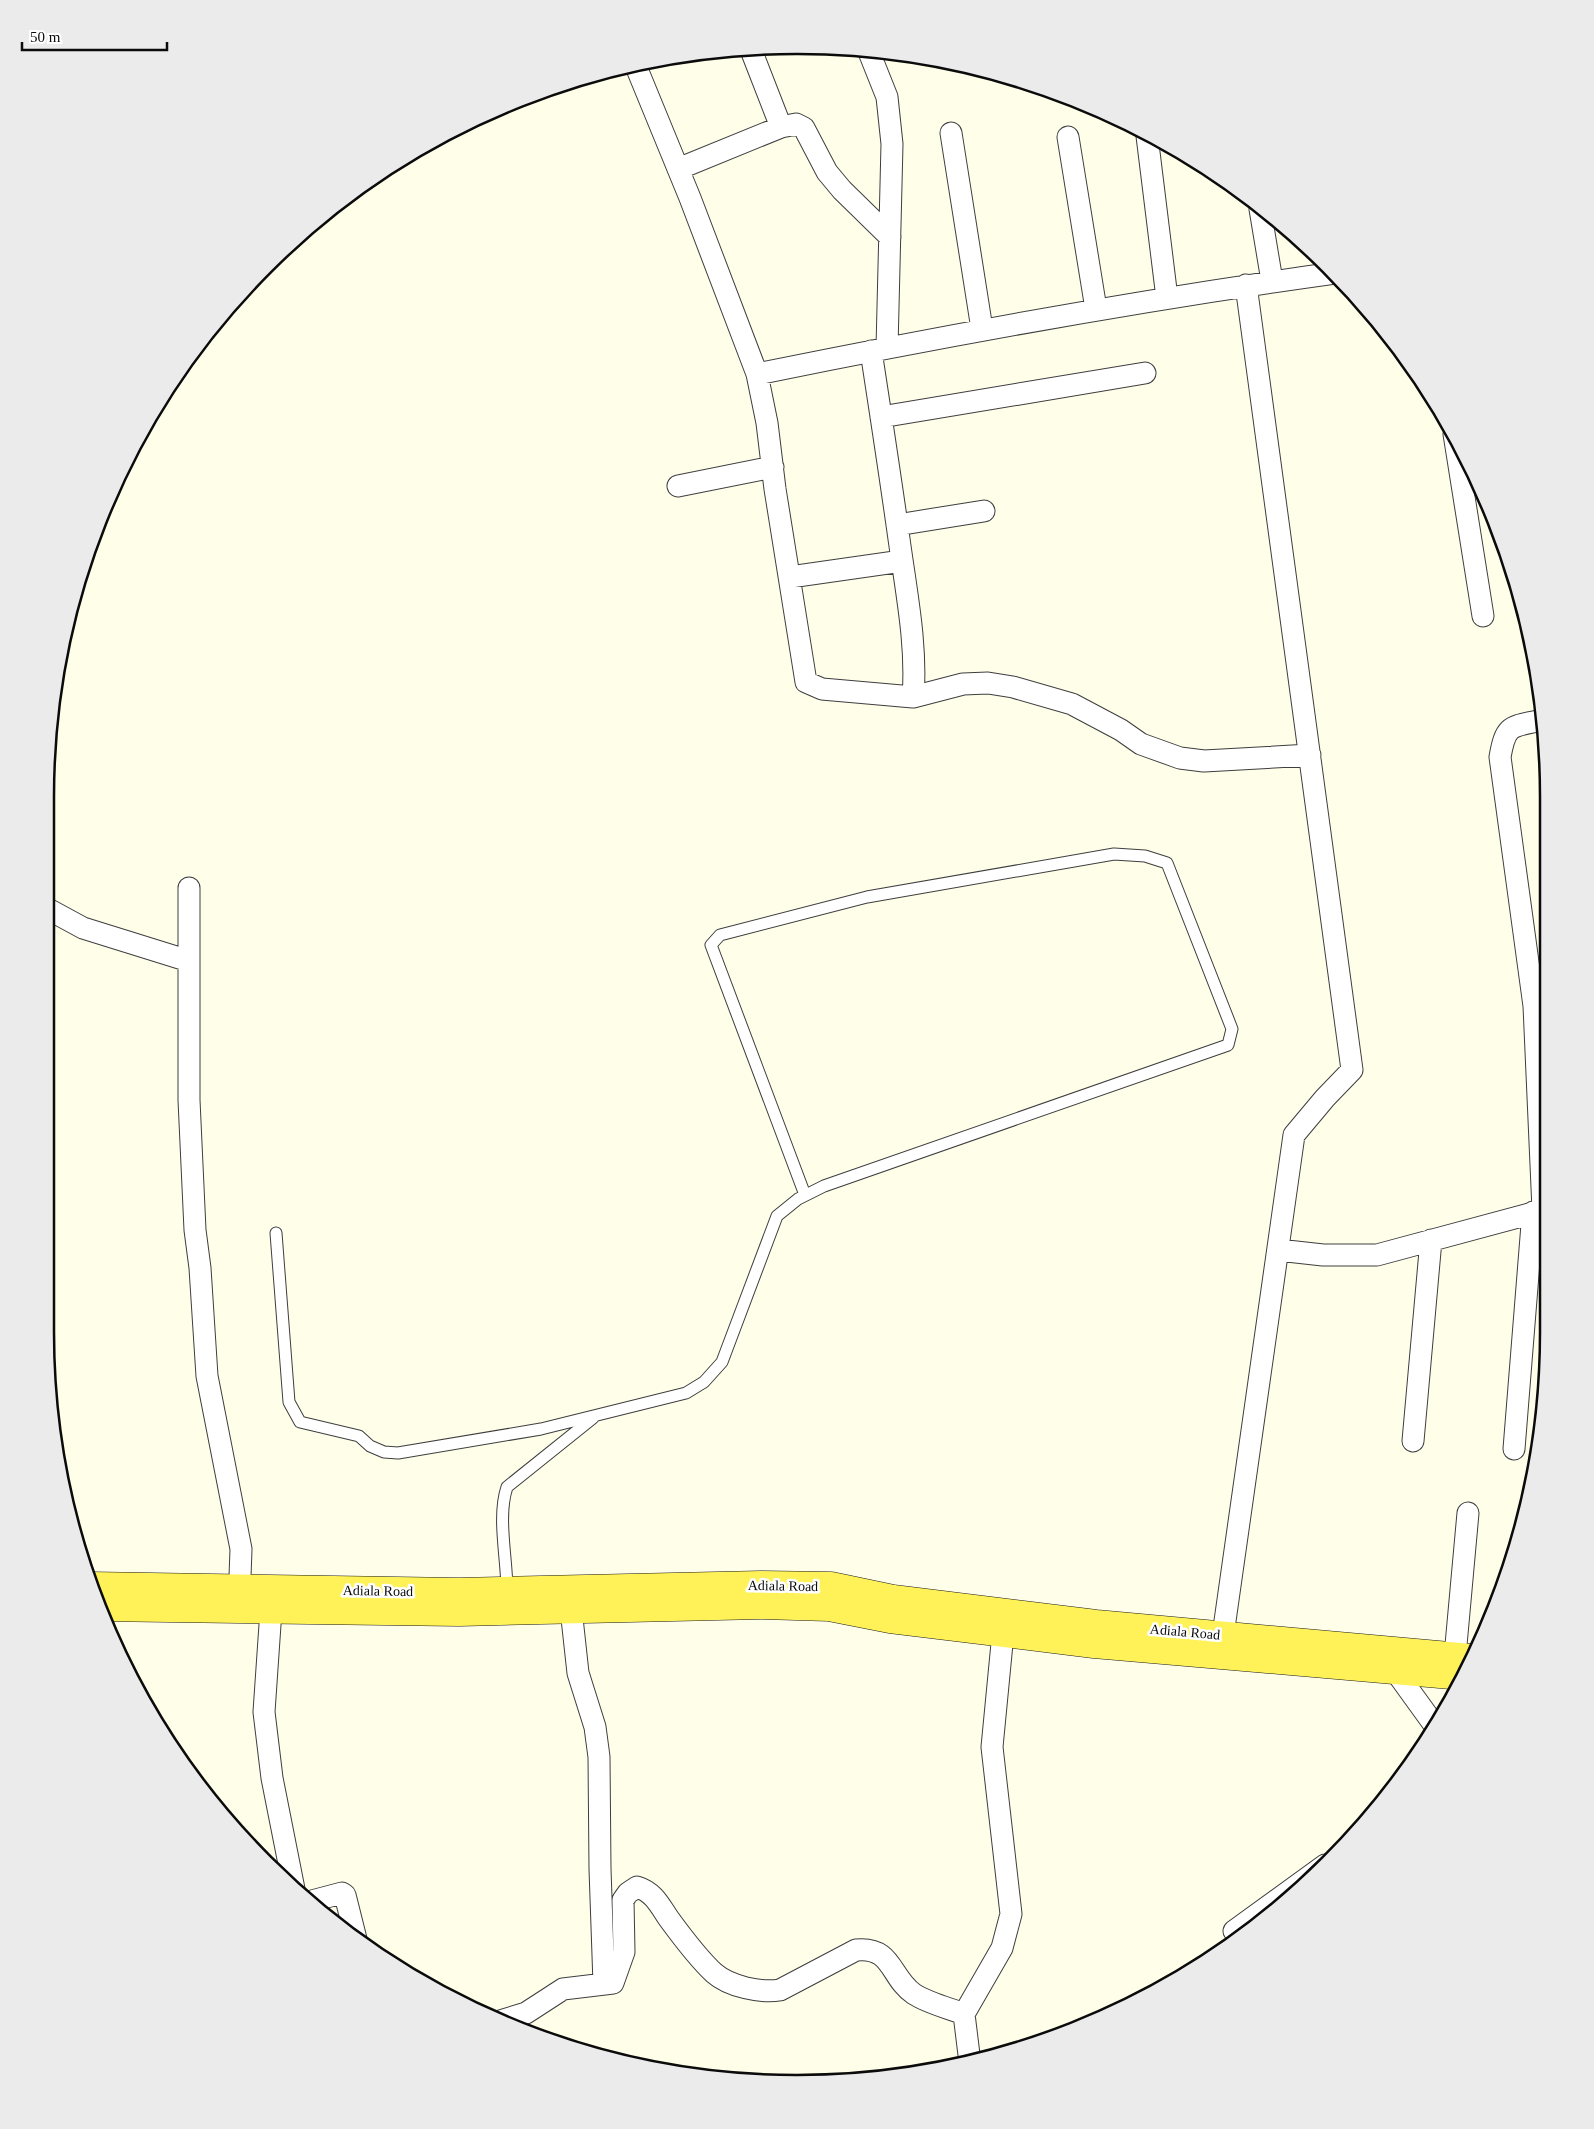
<svg xmlns="http://www.w3.org/2000/svg" width="1594" height="2129" font-family="'Times New Roman',serif">
  <rect width="100%" height="100%" fill="#fffee9"/>
  <g fill="none" stroke-linecap="round" stroke-linejoin="round">
    <defs>
      <path id="lane" d="M 276,1233 L 289,1402 L 300,1422 L 359,1436 L 370,1446 L 384,1452 L 398,1453 L 541,1429 L 686,1393 L 704,1382 L 722,1362 L 777,1216 L 798,1199 L 824,1186 L 1228,1045 L 1232,1029 L 1167,863 L 1145,856 L 1114,854 L 867,897 L 720,935 L 711,945 L 805,1195
        M 507,1591 C 507,1558 497,1517 507,1487 L 593,1418"/>
      <path id="street" d="M 751,50 L 781,127
        M 869,52 L 887,97 L 892,144 L 887,348
        M 635,64 L 690,198 L 757,374 L 767,423 L 775,489 L 806,682 L 822,689 L 913,697 L 963,684 L 988,683 L 1013,687 L 1072,704 L 1121,730 L 1141,744 L 1180,758 L 1204,761 L 1310,755
        M 951,133 L 982,329
        M 1147,136 L 1167,298
        M 1068,137 L 1096,309
        M 678,169 L 781,127 L 796,124 L 804,128 L 827,172 L 842,190 L 890,237
        M 1260,209 L 1272,281
        M 871,351 C 881,416 891,481 900,546 C 907,596 917,647 913,697
        M 757,374 C 948,335 1141,300 1335,273
        M 881,417 L 1145,373
        M 1454,434 L 1483,616
        M 678,486 L 773,467
        M 897,525 L 984,511
        M 790,577 L 902,561
        M 1543,720 C 1511,727 1506,723 1500,757 L 1534,1006 L 1543,1210
        M 189,888 L 189,1100 L 195,1230 L 200,1268 L 207,1376 L 241,1549 L 239,1604
        M 48,909 L 83,928 L 189,961
        M 1278,1250 L 1323,1255 L 1377,1255 L 1548,1209
        M 1413,1441 L 1431,1240
        M 1514,1449 L 1533,1212
        M 571,1609 L 578,1673 L 595,1727 L 599,1757 L 600,1869 L 604,1984
        M 271,1610 L 264,1712 L 272,1778 L 294,1889
        M 1223,1635 L 1294,1135 L 1325,1098 L 1352,1070 L 1246,285
        M 1455,1656 L 1468,1513
        M 1396,1672 L 1435,1726
        M 308,1902 L 342,1893 L 345,1895 L 356,1939
        M 1234,1931 L 1325,1865
        M 500,2021 L 526,2013 L 563,1989 L 613,1983 L 624,1952 L 623,1900 L 628,1893 L 637,1887 C 654,1892 660,1906 669,1919 C 680,1934 701,1961 714,1973 C 730,1987 761,1993 780,1990 L 856,1950 C 893,1946 890,1978 914,1994 C 928,2003 948,2008 964,2014
        M 970,2063 L 964,2014 L 1002,1948 L 1011,1914 L 992,1747 L 1003,1633"/>
      <path id="primary" d="M 91,1586 L 459,1592 L 761,1585 L 831,1586 L 893,1599 L 1096,1624 L 1471,1658
        M 98,1607 L 459,1612 L 761,1605 L 829,1607 L 890,1619 L 1094,1644 L 1463,1676"/>
    </defs>
    <!-- lane casing -->
    <use href="#lane" stroke="#3e3e3e" stroke-width="13"/>
    <!-- street casing -->
    <use href="#street" stroke="#3e3e3e" stroke-width="23"/>
    <!-- primary casing -->
    <use href="#primary" stroke="#1c1c1c" stroke-width="29"/>
    <!-- lane -->
    <use href="#lane" stroke="#fff" stroke-width="11"/>
    <!-- street -->
    <use href="#street" stroke="#fff" stroke-width="21"/>
    <!-- primary -->
    <use href="#primary" stroke="#fff259" stroke-width="28"/>
  </g>
  <g text-anchor="middle" dominant-baseline="central" stroke-width="5" stroke-linejoin="round" paint-order="stroke">
    <!-- street labels -->
    <g font-size="14" fill="#0b0b0b" stroke="#fff">
      <text transform="translate(783 1586) rotate(1)">Adiala Road</text>
      <text transform="translate(378 1591) rotate(1)">Adiala Road</text>
      <text transform="translate(1185 1632) rotate(5)">Adiala Road</text>
    </g>
  </g>
  <!-- crop -->
  <path d="M0 0H1594V2129H0ZM797 54H797A743 743 0 0 1 1540 797V1332A743 743 0 0 1 797 2075H797A743 743 0 0 1 54 1332V797A743 743 0 0 1 797 54Z" fill="#ebebeb" fill-rule="evenodd"/>
  <path fill="none" stroke="#0b0b0b" stroke-width="2.5" d="M797 54H797A743 743 0 0 1 1540 797V1332A743 743 0 0 1 797 2075H797A743 743 0 0 1 54 1332V797A743 743 0 0 1 797 54Z"/>
  <!-- scale -->
  <path d="M22 42v8h145v-8" fill="none" stroke="#0b0b0b" stroke-width="2.5"/>
  <text x="30" y="42" font-size="15" fill="#0b0b0b" stroke="#ffffff" stroke-width="4" paint-order="stroke">50 m</text>
</svg>
